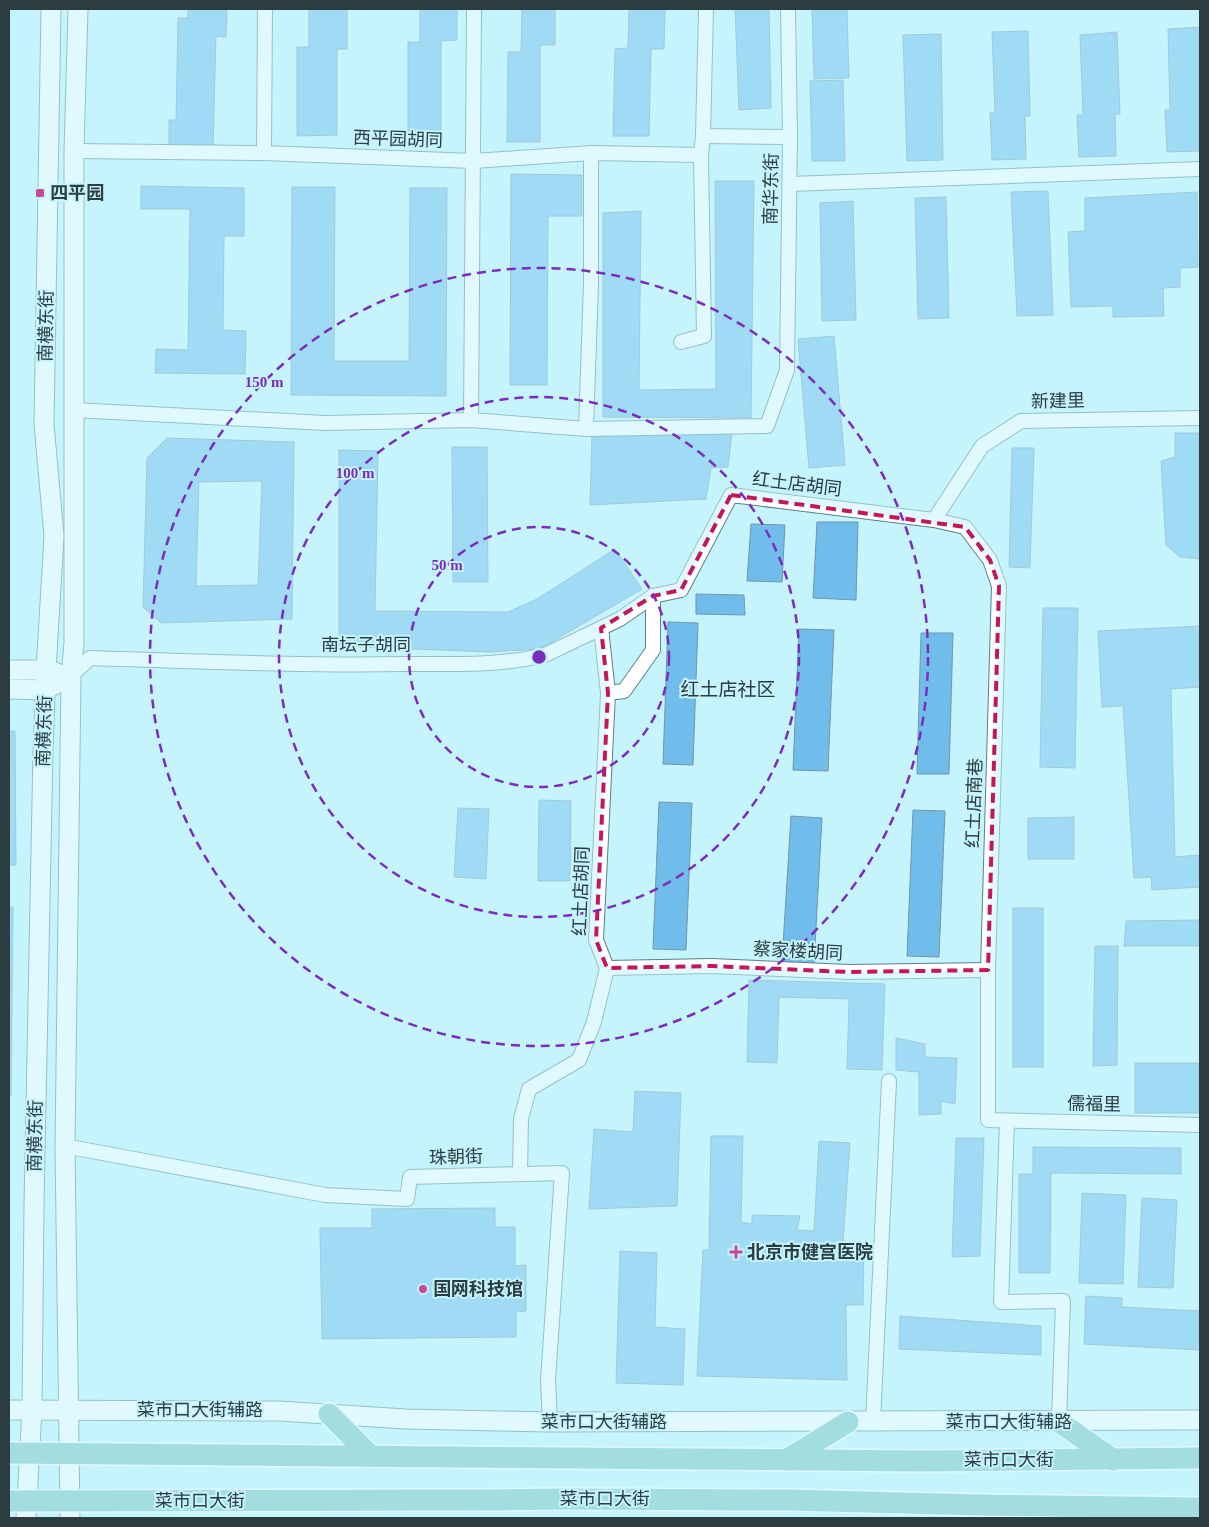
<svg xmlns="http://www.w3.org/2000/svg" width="1209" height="1527" viewBox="0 0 1209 1527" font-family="'Times New Roman','Noto Sans SC',serif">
	<rect width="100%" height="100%" fill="#c6f4fd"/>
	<!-- building -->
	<g fill="#70bceb" stroke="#7595aa" fill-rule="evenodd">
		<polygon points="188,9 227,9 226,37 216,36 213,148 169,147 169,120 176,120 178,18 188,18"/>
		<polygon points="309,9 347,9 347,49 337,49 337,135 297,136 297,47 309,47"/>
		<polygon points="420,9 457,9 457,40 441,41 441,130 408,131 408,42 420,42"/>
		<polygon points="522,9 555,9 555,45 540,45 540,142 507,142 508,52 521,52"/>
		<polygon points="629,9 665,9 664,49 651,49 649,136 613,136 615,49 628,48"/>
		<polygon points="735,9 769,9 771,108 739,110"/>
		<polygon points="812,9 847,9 849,78 814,79"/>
		<polygon points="1200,27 1200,151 1167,152 1165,110 1170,110 1168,29"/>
		<polygon points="1028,31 1030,116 1025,116 1026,159 992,160 990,113 995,113 992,32"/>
		<polygon points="1117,32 1120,114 1115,114 1116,156 1079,157 1077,115 1083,115 1080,35"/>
		<polygon points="941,34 943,160 907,161 903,35"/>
		<polygon points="843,80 845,161 812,161 810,81"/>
		<polygon points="511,174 582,175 582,216 548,216 547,385 510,385"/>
		<polygon points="715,181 754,181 751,418 603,417 603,213 641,211 639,390 716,389"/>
		<polygon points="141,186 244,188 244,236 224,236 223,330 246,331 245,374 155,373 156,349 188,350 190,209 141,209"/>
		<polygon points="292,187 335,187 334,361 409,361 410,188 447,188 446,396 291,395"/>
		<polygon points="1048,191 1053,315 1017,316 1011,192"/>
		<polygon points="1197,192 1198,267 1180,268 1180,287 1163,288 1164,316 1113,317 1113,306 1071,307 1068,232 1085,231 1085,198"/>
		<polygon points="946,197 949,318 918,319 915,198"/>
		<polygon points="853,201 856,320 822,321 820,203"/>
		<polygon points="834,336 845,465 809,468 798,339"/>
		<polygon points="732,432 728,467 711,468 706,499 590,505 592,435"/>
		<polygon points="1175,433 1200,433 1200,559 1180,557 1166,545 1161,461 1175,457"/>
		<path d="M167,438l127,4 -2,177 -131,4 -18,-16 4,-149zM262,481l-4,104 -62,1 3,-104z"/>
		<polygon points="452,447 487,447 488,582 453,582"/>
		<polygon points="1012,448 1034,448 1030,568 1009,567"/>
		<polygon points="339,450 378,451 375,611 508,612 537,599 615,549 642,589 540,649 490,652 339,646"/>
		<polygon points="817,522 858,522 856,600 813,598"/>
		<polygon points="751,524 785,525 782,582 747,581"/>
		<polygon points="696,594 744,595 745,615 696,614"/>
		<polygon points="1043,608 1078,608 1075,768 1040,767"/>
		<polygon points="668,622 698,623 693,765 663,764"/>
		<polygon points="1200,626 1200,687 1171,689 1175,857 1200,855 1200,887 1152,890 1151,877 1134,878 1123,706 1102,707 1098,631"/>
		<polygon points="799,629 834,630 828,771 793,770"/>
		<polygon points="921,633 953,633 949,774 917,774"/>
		<polygon points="9,731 15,731 16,865 9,865"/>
		<polygon points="539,800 571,801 570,881 538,881"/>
		<polygon points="659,802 692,803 686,950 653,949"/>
		<polygon points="458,808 489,809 486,879 454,877"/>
		<polygon points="913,810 945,811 939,957 907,956"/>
		<polygon points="791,816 822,818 814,964 782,962"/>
		<polygon points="1074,817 1074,859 1028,859 1028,818"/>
		<polygon points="9,907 13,907 11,1096 9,1096"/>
		<rect x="1013" y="908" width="30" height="159"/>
		<polygon points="1200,920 1200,946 1124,946 1126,921"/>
		<polygon points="1095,946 1118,946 1117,1065 1093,1066"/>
		<polygon points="749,980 885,984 882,1070 847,1069 849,999 779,997 777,1063 747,1062"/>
		<polygon points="896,1038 925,1044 925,1057 957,1058 955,1104 941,1101 941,1114 919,1115 919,1072 896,1070"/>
		<rect x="1135" y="1063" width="65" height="50"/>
		<polygon points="635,1091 681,1093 677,1206 589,1209 594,1129 633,1132"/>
		<polygon points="711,1136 743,1136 741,1222 752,1224 752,1215 800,1216 797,1230 814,1231 819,1141 850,1143 843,1241 864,1243 863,1305 846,1305 847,1380 697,1376 703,1250 709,1250"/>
		<polygon points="956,1138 984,1138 980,1256 952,1257"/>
		<polygon points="1033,1147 1181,1148 1181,1174 1051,1173 1050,1273 1019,1273 1019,1174 1033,1174"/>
		<polygon points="1082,1193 1126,1195 1123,1284 1079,1283"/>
		<polygon points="1142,1198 1177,1200 1173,1288 1138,1287"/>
		<polygon points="495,1208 495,1227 515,1227 515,1266 526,1265 526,1311 516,1312 516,1337 322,1339 320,1228 372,1228 372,1209"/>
		<polygon points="620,1251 657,1253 655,1327 685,1329 683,1385 616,1383"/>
		<polygon points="1086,1296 1122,1298 1122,1307 1200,1311 1200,1350 1084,1344"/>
		<polygon points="900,1316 1041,1326 1041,1355 899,1349"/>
	</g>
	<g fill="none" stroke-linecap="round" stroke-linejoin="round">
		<!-- street casing -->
		<g stroke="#58828a" stroke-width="16">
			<g id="street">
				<polyline points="706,9 703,136 790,137"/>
				<polyline points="74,151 264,153 474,161 591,153 701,155 703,136"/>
				<polyline points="264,153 265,9"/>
				<polyline points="790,184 1200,169"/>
				<polyline points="681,342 704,336 701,155"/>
				<polyline points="74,410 325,423 471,420 586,429 767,426 787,370 790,137 788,9"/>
				<polyline points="471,420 474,9"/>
				<polyline points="586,429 591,283 591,153"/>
				<polyline points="934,520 982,446 1021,421 1200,418"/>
				<path d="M71,676l19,-18c105,3 210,8 315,6 45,0 96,2 140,-9l75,-36 33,-23"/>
				<polyline points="608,693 624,691 653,650 653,596 681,590 731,495 934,520 965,527 990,560 999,586 988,970 988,1120 1200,1125"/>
				<polyline points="607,968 712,966 849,972 988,970"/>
				<polyline points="1007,1121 1001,1302 1063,1301 1059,1422"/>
				<polyline points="65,1146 325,1195 407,1199 410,1177 562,1173 548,1381 550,1422"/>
				<polyline points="520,1174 521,1119 529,1089 579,1060 594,1022 607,968 596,940 608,693 601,628"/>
				<polyline points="873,1422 889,1081"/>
			</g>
		</g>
		<!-- secondary casing -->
		<g stroke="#58828a" stroke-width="21">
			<g id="secondary">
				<polyline points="9,670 46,670 57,673"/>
				<polyline points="9,689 45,690 56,684"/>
				<polyline points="9,1410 279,1411 406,1419 550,1422 1200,1420"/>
				<polyline points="26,1518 32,1410 34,1205 43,750 46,670 54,536 44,424 51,9"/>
				<polyline points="70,1518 65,1146 71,676 74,643 74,151 78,9"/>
			</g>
		</g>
		<!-- primary casing -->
		<g stroke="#fff" stroke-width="24">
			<g id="primary">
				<polyline points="329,1414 370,1455"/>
				<polyline points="1059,1422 1114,1460"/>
				<polyline points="9,1453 921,1461 1200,1458"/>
				<polyline points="786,1460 848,1422"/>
				<polyline points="9,1501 482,1500 566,1499 789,1500 980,1505 1200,1508"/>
			</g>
		</g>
		<!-- street -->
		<use href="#street" stroke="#fff" stroke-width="14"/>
		<!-- secondary -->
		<use href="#secondary" stroke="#fff" stroke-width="19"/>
		<!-- primary -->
		<use href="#primary" stroke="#77c2bb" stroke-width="21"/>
	</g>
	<!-- marked area -->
	<path d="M0 0H1209V1527H0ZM731,495l234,32 25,33 9,26 -11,384 -139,2 -137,-6 -105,2 -11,-28 12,-247 -7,-65 52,-32 28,-6z" fill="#c6f4fd" fill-opacity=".55" fill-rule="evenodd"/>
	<path fill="none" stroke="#c2185b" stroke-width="4" stroke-dasharray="10 6" stroke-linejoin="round" d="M731,495l234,32 25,33 9,26 -11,384 -139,2 -137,-6 -105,2 -11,-28 12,-247 -7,-65 52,-32 28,-6z"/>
	<!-- distance rings -->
	<g fill="none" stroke="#7b2cbf" stroke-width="2.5" stroke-dasharray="9 6">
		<circle cx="539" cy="657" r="130"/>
		<circle cx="539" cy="657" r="260"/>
		<circle cx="539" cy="657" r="389"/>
	</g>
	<!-- markers -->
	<g fill="#c74996" stroke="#c6f4fd" stroke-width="2">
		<rect x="35" y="188" width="10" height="10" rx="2.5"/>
		<path d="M733.5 1244.5h5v5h5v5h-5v5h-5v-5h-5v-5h5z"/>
		<circle cx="423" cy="1289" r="5"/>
	</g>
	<g text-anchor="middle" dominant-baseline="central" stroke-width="4" stroke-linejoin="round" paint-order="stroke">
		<!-- street labels -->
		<g font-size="18" fill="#2b3d41" stroke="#c6f4fd">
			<text transform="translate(398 139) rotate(2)">西平园胡同</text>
			<text transform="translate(771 189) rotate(-89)">南华东街</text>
			<text transform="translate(46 326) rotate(-89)">南横东街</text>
			<text transform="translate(1058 401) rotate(-1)">新建里</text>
			<text transform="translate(797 484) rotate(7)">红土店胡同</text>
			<text x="366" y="645">南坛子胡同</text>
			<text transform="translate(44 731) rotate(-88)">南横东街</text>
			<text transform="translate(974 803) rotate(-88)">红土店南巷</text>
			<text transform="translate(581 891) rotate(-88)">红土店胡同</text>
			<text transform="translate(798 951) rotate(3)">蔡家楼胡同</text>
			<text transform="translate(1094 1104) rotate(1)">儒福里</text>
			<text transform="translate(35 1136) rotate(-89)">南横东街</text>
			<text transform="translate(456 1157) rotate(-2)">珠朝街</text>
			<text x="200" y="1410">菜市口大街辅路</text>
			<text x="604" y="1422">菜市口大街辅路</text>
			<text x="1009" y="1422">菜市口大街辅路</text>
			<text x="1009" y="1460">菜市口大街</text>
			<text x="605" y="1499">菜市口大街</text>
			<text x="200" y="1501">菜市口大街</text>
		</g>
		<!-- poi labels -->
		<g font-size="18" font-weight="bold" fill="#2b3d41" stroke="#c6f4fd" text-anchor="start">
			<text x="50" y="193">四平园</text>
			<text x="747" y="1252">北京市健宫医院</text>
			<text x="433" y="1289">国网科技馆</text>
		</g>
		<!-- neighbourhood labels -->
		<g font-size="19" fill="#2b3d41" stroke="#c6f4fd">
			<text x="728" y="689">红土店社区</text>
		</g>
	</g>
	<circle cx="539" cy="657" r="8" fill="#7b2cbf" stroke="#c6f4fd" stroke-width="2.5"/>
	<g font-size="15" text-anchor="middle" font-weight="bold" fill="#7b2cbf" stroke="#c6f4fd" stroke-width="4" stroke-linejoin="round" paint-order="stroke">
		<text x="264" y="387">150 m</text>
		<text x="355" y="478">100 m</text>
		<text x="447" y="570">50 m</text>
	</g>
	<!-- border -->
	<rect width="1209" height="1527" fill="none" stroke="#2b3d41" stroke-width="20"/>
</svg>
